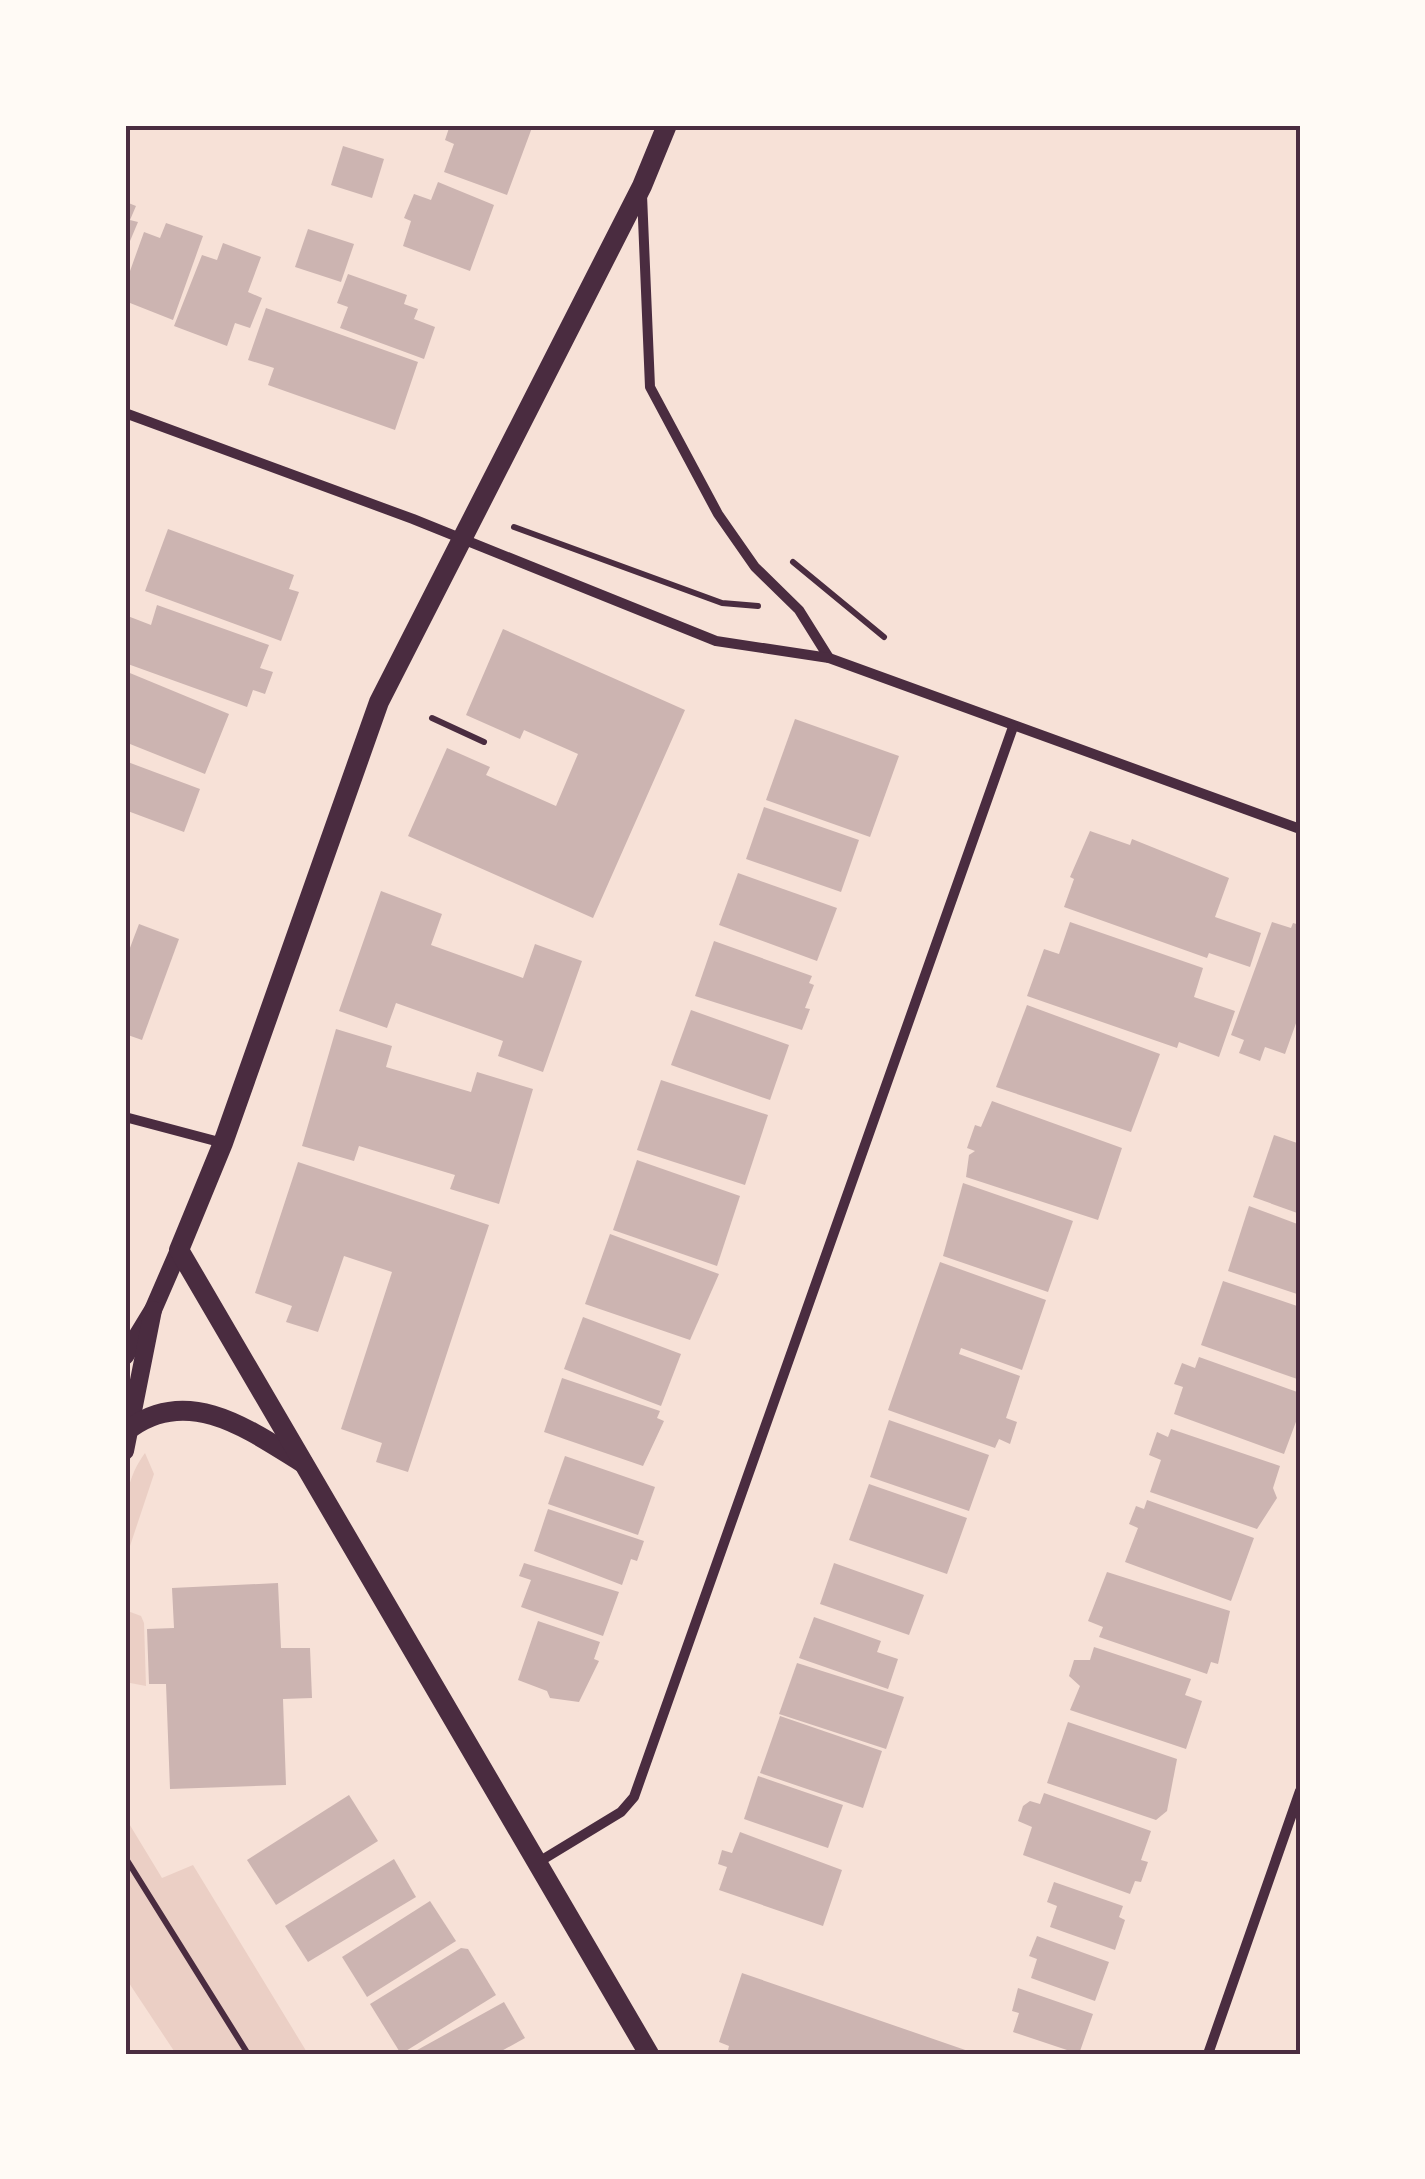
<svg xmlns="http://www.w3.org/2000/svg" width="1425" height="2179" viewBox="0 0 1425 2179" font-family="Manrope,sans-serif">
	<rect width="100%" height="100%" fill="#f7e1d7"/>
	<!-- green -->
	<g fill="#ebcfc5">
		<path d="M145,1453l9,21 -25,75 -4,-2c0,-36 -2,-64 20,-94z"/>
		<polygon points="125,1610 141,1616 144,1623 146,1686 125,1682"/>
		<polygon points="125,1817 162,1878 193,1865 308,2054 176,2054 125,1977"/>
	</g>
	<!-- building -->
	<g fill="#ccb4b1">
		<polygon points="450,125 533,125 507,195 444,172 454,144 445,140"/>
		<polygon points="343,146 384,159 372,198 331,185"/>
		<polygon points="438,182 494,205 470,271 403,246 411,221 404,218 414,194 431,200"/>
		<polygon points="125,187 130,190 126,202 136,206 130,220 138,222 125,253"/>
		<polygon points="166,223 203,236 173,320 125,301 125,285 144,232 160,238"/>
		<polygon points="308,229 354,244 341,282 295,267"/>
		<polygon points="223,243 261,257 248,292 262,298 250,328 235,323 227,346 174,326 202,255 217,260"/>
		<polygon points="348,274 407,295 404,304 418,309 414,319 435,327 424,359 340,328 348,307 337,303"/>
		<polygon points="266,308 418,362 395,430 268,385 274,368 248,360"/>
		<polygon points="168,529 294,575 289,589 299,592 281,641 145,591"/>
		<polygon points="157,605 269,645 260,668 273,672 265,694 253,690 247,707 125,663 125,615 151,625"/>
		<polygon points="503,629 685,710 593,918 408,836 447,748 490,767 486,775 556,806 578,754 524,730 520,739 466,715"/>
		<polygon points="125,671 229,714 205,774 125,742"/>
		<polygon points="795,719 899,756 870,837 766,800"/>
		<polygon points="125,761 200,789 184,832 125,810"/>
		<polygon points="764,807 859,840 841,892 746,859"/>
		<polygon points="1090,831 1130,845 1132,839 1229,878 1215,917 1261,933 1250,967 1209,953 1207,958 1064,907 1074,879 1070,877"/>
		<polygon points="738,873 837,908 817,961 719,925"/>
		<polygon points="381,891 442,914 431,945 523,978 535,944 582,961 543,1072 498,1056 503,1041 396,1003 387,1028 339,1011"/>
		<polygon points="1070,922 1203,968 1194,997 1235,1011 1219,1057 1179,1042 1177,1048 1027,996 1044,949 1059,954"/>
		<polygon points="1272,922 1291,928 1293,923 1300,925 1300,1012 1285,1054 1265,1047 1260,1061 1239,1053 1244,1040 1231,1035"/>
		<polygon points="139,924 179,939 142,1040 125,1034 125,961"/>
		<polygon points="714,941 812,976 809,983 814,985 805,1008 810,1009 802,1030 695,996"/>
		<polygon points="1027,1005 1160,1054 1131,1132 996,1087"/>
		<polygon points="691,1010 789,1045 770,1100 671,1065"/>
		<polygon points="336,1029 392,1046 386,1067 471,1092 477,1072 533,1089 499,1204 450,1189 455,1175 359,1146 354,1161 302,1146"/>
		<polygon points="661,1080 768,1115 745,1185 637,1150"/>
		<polygon points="992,1101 1122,1148 1098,1220 966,1177 969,1155 975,1151 967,1148 975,1125 981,1127"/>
		<polygon points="1274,1135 1300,1144 1300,1214 1253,1197"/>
		<polygon points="637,1160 740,1196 717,1266 613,1230"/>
		<polygon points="298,1162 489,1225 408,1472 376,1462 382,1443 341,1429 392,1272 344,1256 318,1332 286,1322 292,1306 255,1293"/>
		<polygon points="963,1183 1073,1221 1048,1292 943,1256"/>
		<polygon points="1249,1206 1300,1225 1300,1295 1228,1271"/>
		<polygon points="610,1234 719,1274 690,1340 585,1304"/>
		<polygon points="940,1262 1046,1300 1022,1370 961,1348 959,1354 1020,1376 1006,1418 1017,1422 1010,1444 999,1439 995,1448 888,1410"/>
		<polygon points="1223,1281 1300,1307 1300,1380 1201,1345"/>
		<polygon points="583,1317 681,1354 661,1406 564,1369"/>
		<polygon points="1199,1357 1300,1393 1300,1411 1284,1454 1174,1414 1183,1387 1174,1384 1182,1363 1195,1368"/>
		<polygon points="562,1378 660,1411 657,1418 664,1421 643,1466 544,1432"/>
		<polygon points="889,1420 989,1455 969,1511 870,1477"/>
		<polygon points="1171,1429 1280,1466 1273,1488 1277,1498 1257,1529 1150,1492 1161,1460 1149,1455 1157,1432 1168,1437"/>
		<polygon points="565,1456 655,1487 638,1535 548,1504"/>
		<polygon points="869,1484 967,1518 947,1574 849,1540"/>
		<polygon points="1147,1500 1254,1538 1231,1601 1125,1562 1138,1528 1129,1524 1136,1506 1144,1509"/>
		<polygon points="548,1509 644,1541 637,1561 631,1559 622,1585 534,1551"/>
		<polygon points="524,1563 619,1592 603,1636 521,1607 531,1580 519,1576"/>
		<polygon points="834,1563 924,1595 909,1635 820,1604"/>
		<polygon points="1107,1572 1230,1611 1218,1664 1211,1662 1207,1674 1099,1637 1103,1627 1088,1621"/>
		<polygon points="278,1583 281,1648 310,1648 312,1698 283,1699 286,1785 170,1789 166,1684 149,1684 147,1629 174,1628 172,1588"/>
		<polygon points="814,1617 881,1641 877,1652 898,1659 888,1689 799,1658"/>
		<polygon points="538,1621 600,1642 594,1659 599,1661 579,1702 550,1698 547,1691 518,1680"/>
		<polygon points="1094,1647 1191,1679 1185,1695 1202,1701 1186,1749 1070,1710 1080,1686 1069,1676 1074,1660 1090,1660"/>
		<polygon points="797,1663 904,1697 886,1749 779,1714"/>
		<polygon points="780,1716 882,1751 863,1808 760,1773"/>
		<polygon points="1068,1722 1177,1759 1167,1811 1156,1820 1047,1783"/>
		<polygon points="758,1776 843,1805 828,1848 744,1819"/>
		<polygon points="1044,1793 1151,1831 1141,1860 1148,1862 1141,1882 1135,1881 1130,1894 1023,1855 1032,1827 1018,1821 1023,1806 1030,1801 1040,1804"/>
		<polygon points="349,1795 378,1841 276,1905 247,1860"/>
		<polygon points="740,1832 842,1870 823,1926 719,1890 727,1867 718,1864 722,1850 732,1853"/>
		<polygon points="394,1859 416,1897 308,1962 285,1926"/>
		<polygon points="1054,1882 1123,1906 1119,1917 1125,1920 1115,1950 1050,1927 1057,1906 1047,1902"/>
		<polygon points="430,1901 456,1941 367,1997 342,1957"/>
		<polygon points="1037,1936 1109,1962 1095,2001 1031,1978 1037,1959 1029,1956"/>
		<polygon points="461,1948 468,1949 496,1995 401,2054 370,2004"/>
		<polygon points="742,1973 974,2053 973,2054 727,2054 729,2046 719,2042"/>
		<polygon points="1018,1988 1093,2014 1079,2054 1013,2032 1019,2013 1012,2011"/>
		<polygon points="504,2002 525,2038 496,2054 410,2054"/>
	</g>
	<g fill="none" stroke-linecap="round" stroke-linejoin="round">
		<!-- path -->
		<g stroke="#4a2c40" stroke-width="6">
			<polyline points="514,527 722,603 758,606"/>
			<polyline points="793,562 884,637"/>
			<polyline points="432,718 484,742"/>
			<polyline points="125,1857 248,2054"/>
		</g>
		<!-- minor -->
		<g stroke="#4a2c40" stroke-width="10">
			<polyline points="642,195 650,387 718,514 755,567 799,610 829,658"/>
			<polyline points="125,413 413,519 716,641 829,658 1300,829"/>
			<polyline points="125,1117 223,1143"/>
			<polyline points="537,1863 621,1812 634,1797 1013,727"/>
			<polyline points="1208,2054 1300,1791"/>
		</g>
		<!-- tertiary -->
		<g stroke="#4a2c40" stroke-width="18">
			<polyline points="125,1356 153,1310 179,1250"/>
			<polyline points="125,1451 153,1310"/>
		</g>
		<!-- secondary -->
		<g stroke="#4a2c40" stroke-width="20">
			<path d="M132,1427c59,-41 119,4 171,36"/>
			<polyline points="649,2054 179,1250 223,1143 379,702 642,186 667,125"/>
		</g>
	</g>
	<!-- border -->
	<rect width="1425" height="2179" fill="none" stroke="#fffaf5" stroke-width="255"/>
	<rect x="128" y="128" width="1170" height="1924" fill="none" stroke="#4a2c40" stroke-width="4"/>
</svg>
